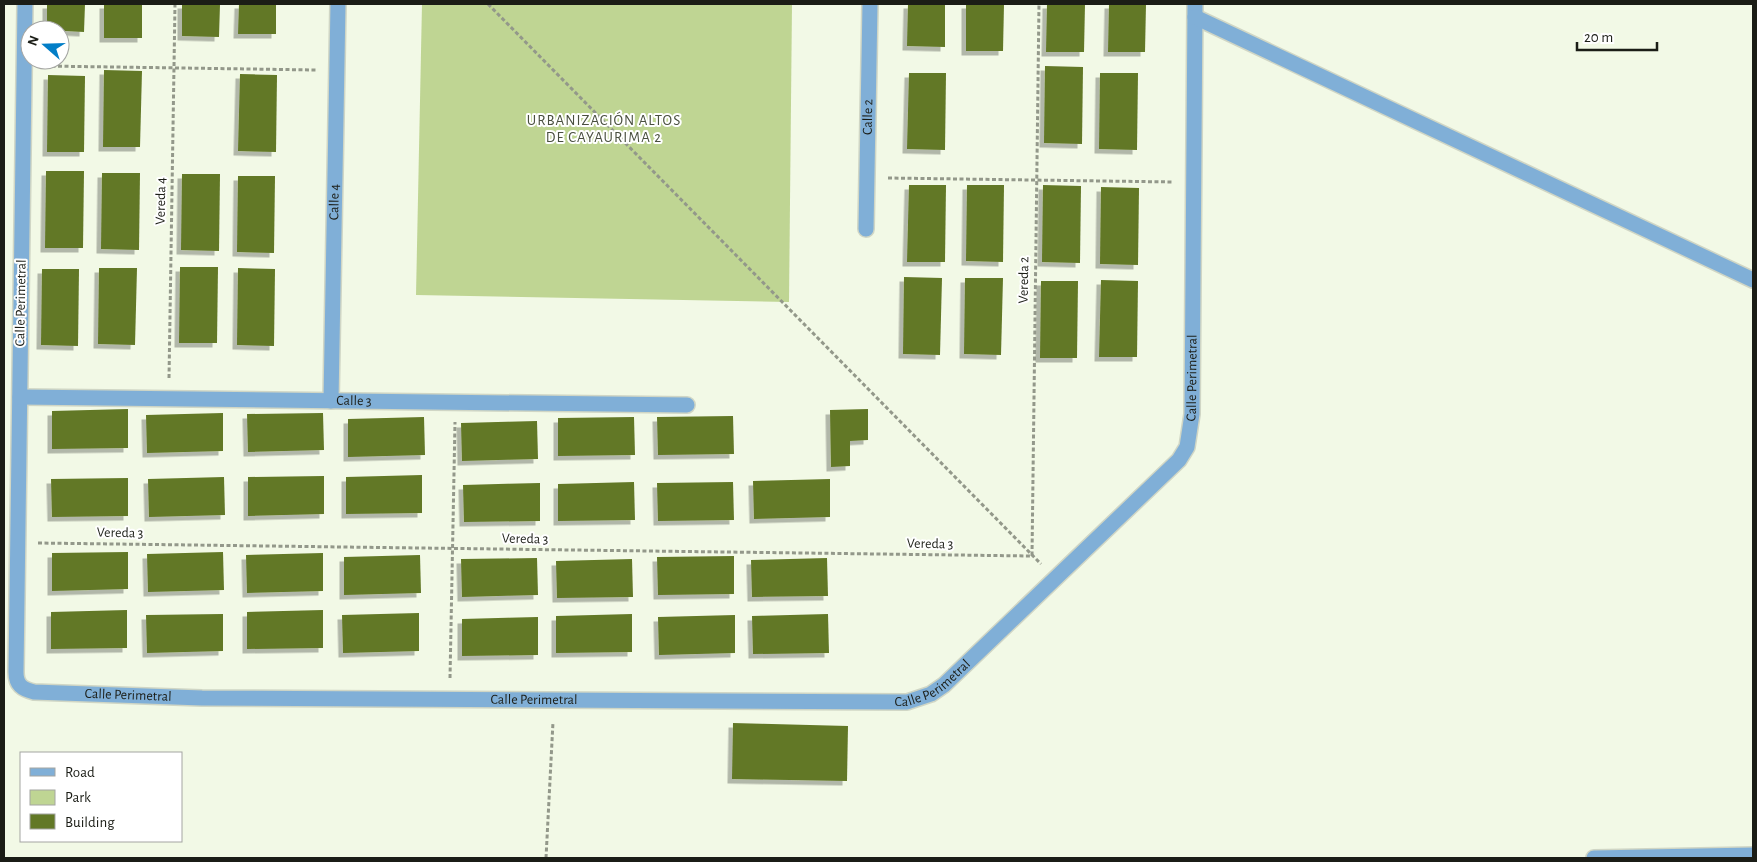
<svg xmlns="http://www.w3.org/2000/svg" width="1757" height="862" viewBox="0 0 1757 862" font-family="'Alegreya Sans',sans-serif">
	<defs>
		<filter id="shadow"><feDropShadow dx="-4.5" dy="4.5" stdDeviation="0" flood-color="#0004"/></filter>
	</defs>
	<rect width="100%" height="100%" fill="#f2f9e6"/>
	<!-- green -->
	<polygon fill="#bfd593" points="422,4 792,4 789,302 416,295"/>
	<!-- building -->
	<g fill="#627826" filter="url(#shadow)">
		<polygon points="47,4 85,4 84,32 47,30"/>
		<rect x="104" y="4" width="38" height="34"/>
		<polygon points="182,4 220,4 219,37 182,36"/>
		<polygon points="239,4 276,4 276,34 238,34"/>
		<polygon points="908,4 945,4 945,47 907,46"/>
		<polygon points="966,4 1004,4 1003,51 966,51"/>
		<polygon points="1047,4 1085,4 1084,52 1046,52"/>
		<polygon points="1109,4 1146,4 1145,52 1108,52"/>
		<polygon points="1045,66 1083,67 1082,144 1044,143"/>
		<polygon points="104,70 142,71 140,147 103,147"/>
		<polygon points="909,73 946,73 945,150 907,149"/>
		<polygon points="1100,73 1138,73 1137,150 1099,149"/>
		<polygon points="240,74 277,75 276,152 238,151"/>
		<polygon points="48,75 85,76 84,152 47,152"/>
		<polygon points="46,171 84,171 83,248 45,248"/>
		<polygon points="102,173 140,173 139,250 101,249"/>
		<polygon points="182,174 220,174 219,251 181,250"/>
		<polygon points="238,176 275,176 274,253 237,252"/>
		<polygon points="909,185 946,185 945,262 907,262"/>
		<polygon points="967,185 1004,185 1003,262 966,261"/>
		<polygon points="1043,185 1081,186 1080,263 1042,262"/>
		<polygon points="1101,187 1139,188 1138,265 1100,264"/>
		<polygon points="180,267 218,267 217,343 179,343"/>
		<polygon points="99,268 137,268 135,345 98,344"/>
		<polygon points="238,268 275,269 274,346 237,345"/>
		<polygon points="42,269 79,269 78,346 41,345"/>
		<polygon points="904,277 942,278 940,355 903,354"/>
		<polygon points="965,278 1003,278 1001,355 964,354"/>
		<polygon points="1101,280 1138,281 1137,357 1099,357"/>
		<polygon points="1041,281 1078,281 1077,358 1040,358"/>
		<polygon points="128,409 128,448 52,449 52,411"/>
		<polygon points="868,409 868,440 850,441 850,466 831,467 830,410"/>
		<polygon points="223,413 223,451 147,453 146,415"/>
		<polygon points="323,413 324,450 248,452 247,414"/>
		<polygon points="733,416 734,454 658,455 657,417"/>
		<polygon points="424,417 425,455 348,457 348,419"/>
		<polygon points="634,417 635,455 558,456 558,418"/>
		<polygon points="537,421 538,459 462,461 461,423"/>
		<polygon points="422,475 422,513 346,514 346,477"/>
		<polygon points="324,476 324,514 248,516 248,477"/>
		<polygon points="224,477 225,515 149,517 148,479"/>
		<polygon points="128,478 128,516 52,517 51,479"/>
		<polygon points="830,479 830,517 754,519 753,481"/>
		<polygon points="634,482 635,520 558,521 558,484"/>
		<polygon points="733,482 734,520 658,521 657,483"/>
		<polygon points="540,483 540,521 464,522 463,485"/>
		<polygon points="128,552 128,589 52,591 52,553"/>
		<polygon points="223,552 224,590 148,592 147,554"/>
		<polygon points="323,553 323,591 247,593 246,555"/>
		<polygon points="420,555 421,593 344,595 344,557"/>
		<polygon points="734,556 734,594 658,595 657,557"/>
		<polygon points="537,558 538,595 462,597 461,559"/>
		<polygon points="827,558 828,596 752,597 751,560"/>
		<polygon points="632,559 633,597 557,598 556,561"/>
		<polygon points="127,610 127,648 51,649 51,612"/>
		<polygon points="323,610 323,648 247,649 247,612"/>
		<polygon points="419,613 419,651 343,653 342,615"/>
		<polygon points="223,614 223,651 147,653 146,615"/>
		<polygon points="632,614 632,652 556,653 556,616"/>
		<polygon points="828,614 829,653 753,654 752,616"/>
		<polygon points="735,615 735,653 659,655 658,617"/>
		<polygon points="538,617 538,655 462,656 462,619"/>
		<polygon points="733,723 848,726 847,781 732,779"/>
	</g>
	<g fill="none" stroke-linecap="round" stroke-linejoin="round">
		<!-- street casing -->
		<g stroke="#d0d6c5" stroke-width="18">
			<g id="street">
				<path id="s1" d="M25,4l-9,668c0,13 6,17 18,20l168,6 705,4 24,-8 13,-9 235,-225 8,-13 5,-33 3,-410"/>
				<polyline points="1195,17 1753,280"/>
				<path id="s2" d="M866,229l4,-225"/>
				<path id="s3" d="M20,397l667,8"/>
				<path id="s4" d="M331,401l7,-397"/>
				<polyline points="1594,858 1753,855"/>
			</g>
		</g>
		<!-- path -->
		<g stroke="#93988a" stroke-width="3" stroke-dasharray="4 2.5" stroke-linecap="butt">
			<polyline points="488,4 1041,564"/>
			<polyline points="45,66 317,70"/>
			<polyline points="888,178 1174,182"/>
			<polyline points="169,378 175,4"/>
			<polyline points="38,543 1032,556 1039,4"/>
			<polyline points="450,678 455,422"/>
			<polyline points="546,858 553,722"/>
		</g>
		<!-- street -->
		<use href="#street" stroke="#80afd7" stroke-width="15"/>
	</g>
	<g text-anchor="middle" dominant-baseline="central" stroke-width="4" stroke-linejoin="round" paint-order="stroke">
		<!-- street labels -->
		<g font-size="14" fill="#1b1d16" stroke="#fff">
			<text stroke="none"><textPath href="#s2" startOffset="112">Calle 2</textPath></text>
			<text transform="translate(161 201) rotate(-89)">Vereda 4</text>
			<text stroke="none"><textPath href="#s4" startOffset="199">Calle 4</textPath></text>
			<text transform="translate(1024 280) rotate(-89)">Vereda 2</text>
			<text transform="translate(21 303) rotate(-89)">Calle Perimetral</text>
			<text stroke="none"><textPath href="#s1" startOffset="2022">Calle Perimetral</textPath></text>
			<text stroke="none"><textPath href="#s3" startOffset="334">Calle 3</textPath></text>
			<text transform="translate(120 533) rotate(1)">Vereda 3</text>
			<text transform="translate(525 539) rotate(1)">Vereda 3</text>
			<text transform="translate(930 544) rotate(1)">Vereda 3</text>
			<text stroke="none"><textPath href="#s1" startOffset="1602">Calle Perimetral</textPath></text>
			<text stroke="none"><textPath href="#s1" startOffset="792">Calle Perimetral</textPath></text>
			<text stroke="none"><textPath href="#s1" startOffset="1198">Calle Perimetral</textPath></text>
		</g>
		<!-- neighbourhood labels -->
		<g font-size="15" letter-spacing="1" fill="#494f3f" stroke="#fff">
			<text x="604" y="120">URBANIZACIÓN ALTOS<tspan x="604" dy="17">DE CAYAURIMA 2</tspan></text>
		</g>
	</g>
	<!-- border -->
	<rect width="1757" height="862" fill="none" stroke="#1b1d16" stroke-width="10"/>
	<!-- legend -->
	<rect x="20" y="752" width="162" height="90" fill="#ffffff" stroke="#a4a5a2"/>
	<rect x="30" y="768" width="25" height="8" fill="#80afd7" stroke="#a4a5a2"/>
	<text x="65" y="777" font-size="15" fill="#1b1d16">Road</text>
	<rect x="30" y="790" width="25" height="15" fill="#bfd593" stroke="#a4a5a2"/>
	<text x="65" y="802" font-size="15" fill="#1b1d16">Park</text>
	<rect x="30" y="814" width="25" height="15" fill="#627826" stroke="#a4a5a2"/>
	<text x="65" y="827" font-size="15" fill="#1b1d16">Building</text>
	<!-- north arrow -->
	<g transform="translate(45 45) rotate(290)"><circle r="24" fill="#ffffff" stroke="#a4a5a2"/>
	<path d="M0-4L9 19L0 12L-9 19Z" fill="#027ec7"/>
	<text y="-8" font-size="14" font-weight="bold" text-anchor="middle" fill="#1b1d16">N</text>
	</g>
	<!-- scale -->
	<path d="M1577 42v8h80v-8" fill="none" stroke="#1b1d16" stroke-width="2.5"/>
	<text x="1584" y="42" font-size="15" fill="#1b1d16" stroke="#ffffff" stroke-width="4" paint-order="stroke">20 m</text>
</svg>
